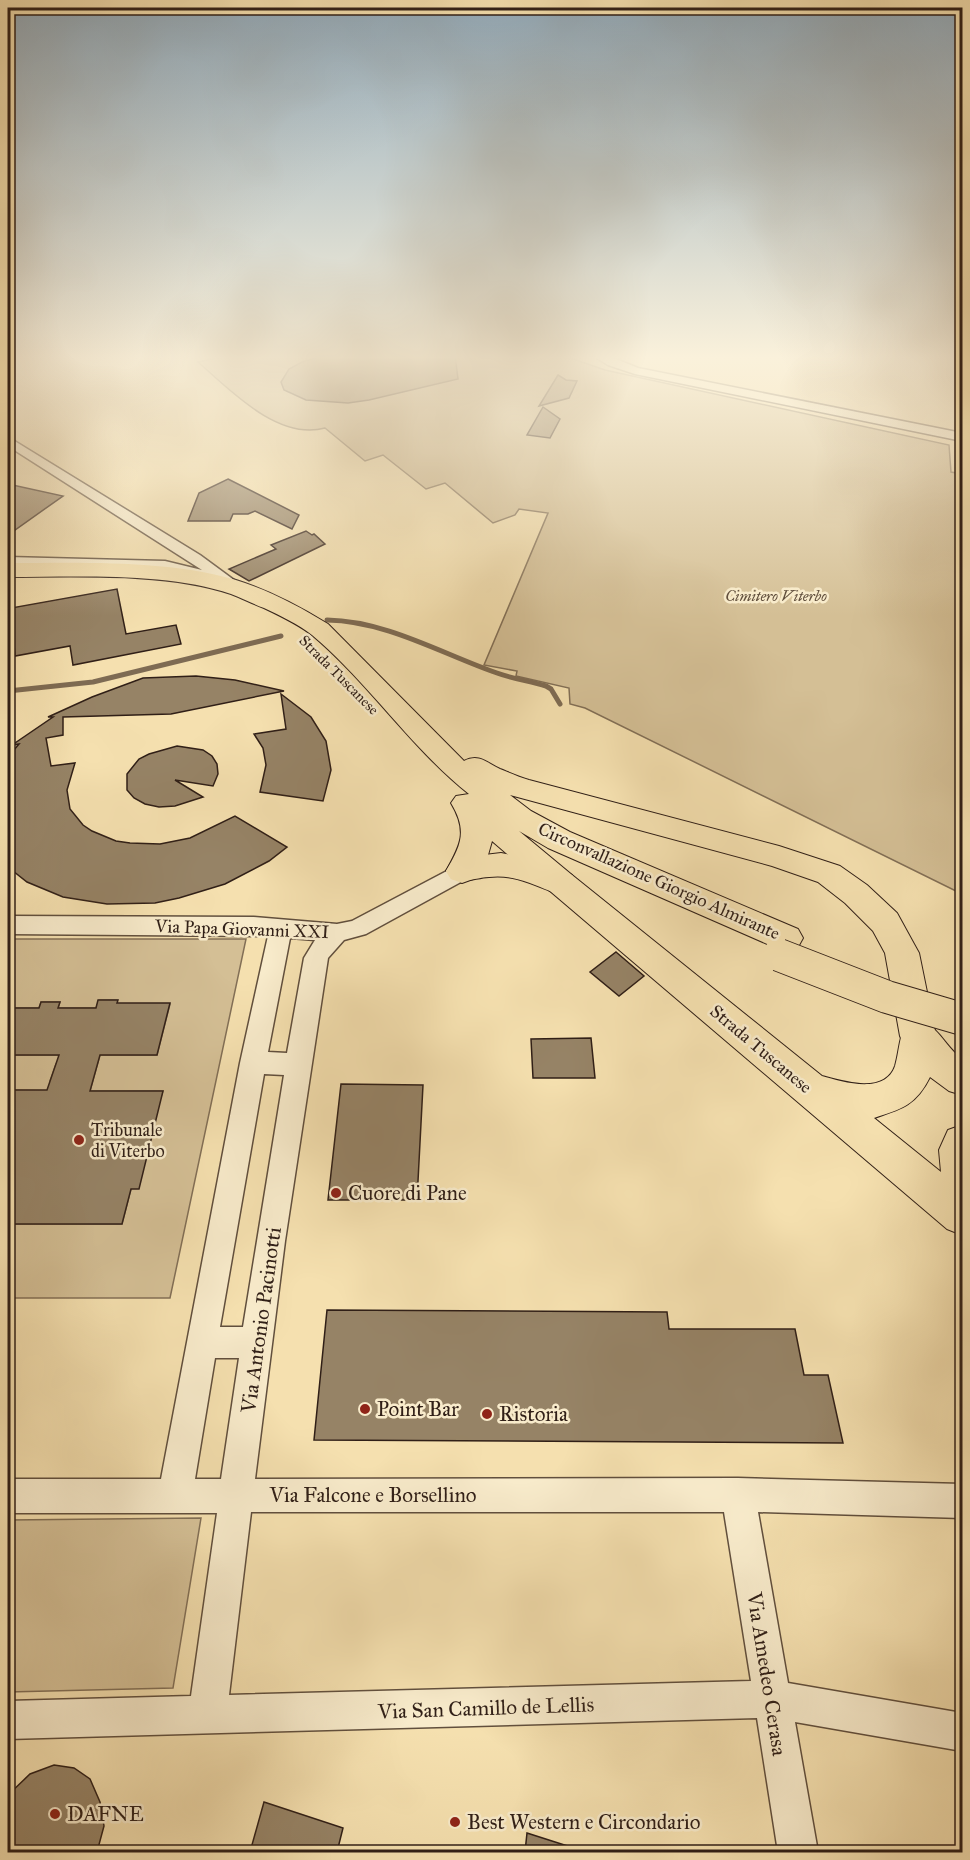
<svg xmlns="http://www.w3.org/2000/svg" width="970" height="1860" viewBox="0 0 970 1860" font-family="'IM FELL Great Primer',serif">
	<rect width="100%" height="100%" fill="#f5e0af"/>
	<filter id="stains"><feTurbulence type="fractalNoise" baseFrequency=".00333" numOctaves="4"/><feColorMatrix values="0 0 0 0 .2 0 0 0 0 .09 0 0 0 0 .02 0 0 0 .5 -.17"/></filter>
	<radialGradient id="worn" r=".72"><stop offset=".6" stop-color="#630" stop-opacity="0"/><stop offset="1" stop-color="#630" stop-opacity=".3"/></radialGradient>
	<!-- green -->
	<g fill="#d4bf95" stroke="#826f56" stroke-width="1.5">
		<path d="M230,355h332l43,15 344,75 2,27 11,2v420l-377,-186 -15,-4 -1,-16 -53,-12 1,-5 -33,-6 64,-152 -29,-4 -4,6 -22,8 -48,-40 -19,6 -43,-34 -18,6 -40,-33c-47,13 -95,-38 -127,-66z"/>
		<polygon points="8,939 246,939 170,1298 8,1298 8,1224 122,1224 131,1189 163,1091 90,1091 100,1055 157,1055 170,1004 115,1008 117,1000 99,1000 96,1008 58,1008 60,1002 41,1002 39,1008 8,1008"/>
		<polygon points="8,1055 85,1055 82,1064 56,1064 50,1081 63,1091 8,1090"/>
		<polygon points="201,1518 173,1688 8,1692 8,1520"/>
	</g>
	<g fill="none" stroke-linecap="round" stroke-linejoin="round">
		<!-- stream -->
		<g stroke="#7e6b53" stroke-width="5">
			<path d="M327,620c60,1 115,34 170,53 16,6 33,8 49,13l5,3 9,15"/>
			<polyline points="8,691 93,682 281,636"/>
		</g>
	</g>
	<!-- building -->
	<g fill="#968366" stroke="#301f17" stroke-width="1.5">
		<polygon points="325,355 455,355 458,379 369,400 348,403 306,400 284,390 281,382 289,369 302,362"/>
		<polygon points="558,375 566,380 577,381 569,398 539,406"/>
		<polygon points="543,407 560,419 550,438 527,435"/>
		<polygon points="228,479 299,515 292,529 255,511 248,514 233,514 230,521 188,521 199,493"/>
		<polygon points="8,484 63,496 8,535"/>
		<polygon points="306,531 312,535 314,534 325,544 249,581 229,569 276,549 271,545"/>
		<polygon points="117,589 126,634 176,625 181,644 73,665 70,646 15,656 11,608"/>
		<polygon points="196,676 235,680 284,691 171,714 63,717 63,735 46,738 51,766 75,763 67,790 70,809 83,825 92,831 116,841 130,843 160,844 190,838 235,816 287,847 269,861 225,884 179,898 155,903 107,904 63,897 27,882 13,871 8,866 8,757 19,744 12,745 53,717 48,717 92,697 143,678"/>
		<polygon points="281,694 311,717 326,741 331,770 323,801 260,792 266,765 263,748 254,734 286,729"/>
		<polygon points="177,746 203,750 212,756 217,764 218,774 213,786 175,780 203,797 175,806 159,807 145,804 134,798 127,790 127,774 139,759 149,754"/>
		<polygon points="616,952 644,976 619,996 590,972"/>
		<polygon points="98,1000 118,1000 117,1003 170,1003 157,1055 100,1055 90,1091 163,1091 139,1189 131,1189 122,1224 8,1224 8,1090 47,1090 59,1055 8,1055 8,1008 39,1008 41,1002 60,1002 58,1008 96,1008"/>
		<polygon points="591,1038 595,1078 533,1078 531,1039"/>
		<polygon points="341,1084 423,1085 417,1200 328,1200"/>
		<polygon points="327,1310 667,1312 669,1329 795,1329 804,1375 828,1375 843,1443 314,1440"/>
		<polygon points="54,1765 74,1768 90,1779 100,1802 104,1826 97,1852 8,1852 8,1795 30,1774"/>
		<polygon points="264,1802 343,1828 337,1852 250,1852"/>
		<polygon points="527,1833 577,1849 576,1852 525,1852"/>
	</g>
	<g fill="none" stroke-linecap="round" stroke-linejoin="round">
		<!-- street casing -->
		<g stroke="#614f3d" stroke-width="3">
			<g id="street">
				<polygon points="592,355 606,355 638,368 962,433 962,441 635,374 608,365"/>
				<polygon points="8,437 200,555 234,580 226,585 211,576 204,580 165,571 8,566 8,557 165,561 202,570 8,446"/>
				<path d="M462,863l8,2 3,6 -3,6 -104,57 -22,6 -16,18 -43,283 -30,238 483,-1 224,6v34l-204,-6 30,171 174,30v38l-167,-29 23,130h-40l-21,-134 -749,21v-38l183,-5 26,-183h-209v-34h153l79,-416 28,-127 -260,-2v-18l246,1 83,7 15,-3zM290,938l25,2 -11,18 -17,95 -19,-1zM264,1074l20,1 -41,252h-23zM215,1358h24l-18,121h-26zM251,1512h473l27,169 -522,14z"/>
			</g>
		</g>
		<!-- primary casing -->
		<g stroke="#301f17" stroke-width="2">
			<path id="primary" d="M501,853l22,4 49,18 250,201c21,6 63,19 73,-10 4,-14 4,-27 10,-41 31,-11 35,18 57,34v36l-13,-4 -19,-14c-14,28 -28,32 -56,41l67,54 -2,-22 9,-20 14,-5v110l-15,-6 -397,-338c-20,-8 -39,-17 -61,-14 -14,1 -24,6 -38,2l-5,-8 5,-8 25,-7z"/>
		</g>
		<!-- highway casing -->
		<g stroke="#301f17" stroke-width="2">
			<path id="highway" d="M8,563c73,0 168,-4 237,20 29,10 57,25 83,41l136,137c15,-8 23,2 36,8 10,4 19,8 29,11l250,66 61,20 27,19 30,28 17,31 5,9 17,83 -5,11 -13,4 -13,-4 -5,-11 -15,-83 -12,-22 -28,-28 -27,-21 -46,-16 -262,-71 21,16 39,21 228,97 5,9 -5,9 -12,4 -12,-4 -226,-99 -29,-17 53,44 5,8 -5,8 -11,4 -11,-4 -58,-50 -4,14 -15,24 -11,4 -11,-4 -5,-8c15,-26 22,-40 5,-68l5,-7 13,-2c-58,-46 -100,-111 -157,-159 -14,-11 -31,-19 -48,-27 -11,-4 -22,-10 -33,-14 -64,-22 -156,-17 -223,-17z"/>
		</g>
		<!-- street -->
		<use href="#street" fill="#f8ebcb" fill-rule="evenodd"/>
		<!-- primary -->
		<use href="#primary" fill="#f5e0af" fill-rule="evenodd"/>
		<!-- highway -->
		<use href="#highway" fill="#f5e0af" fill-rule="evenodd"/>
		<!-- highway-bridge casing -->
		<g stroke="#301f17" stroke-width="34" stroke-linecap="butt">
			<polyline id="highway-bridge" points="779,955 887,997 962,1019"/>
		</g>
		<!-- highway-bridge -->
		<use href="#highway-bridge" stroke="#f5e0af" stroke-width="32"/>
	</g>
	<!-- sky -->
	<linearGradient id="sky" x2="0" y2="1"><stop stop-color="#92abbc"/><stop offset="0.58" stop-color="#faf1db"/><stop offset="1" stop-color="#faf1db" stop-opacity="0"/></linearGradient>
	<rect width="970" height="616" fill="url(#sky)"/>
	<!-- markers -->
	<g fill="#8f2418" stroke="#f8ebcb" stroke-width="2">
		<circle cx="79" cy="1140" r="6"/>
		<circle cx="336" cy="1193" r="6"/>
		<circle cx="365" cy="1409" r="6"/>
		<circle cx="487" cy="1414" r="6"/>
		<circle cx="55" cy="1814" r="6"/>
		<circle cx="455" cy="1822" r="6"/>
	</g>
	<g text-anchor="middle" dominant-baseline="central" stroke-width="5" stroke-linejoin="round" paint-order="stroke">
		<!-- far-park labels -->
		<g font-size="15" font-style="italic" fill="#614f3d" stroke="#f8ebcb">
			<text x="776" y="596">Cimitero Viterbo</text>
		</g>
		<!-- far-street labels -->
		<g font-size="15" fill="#301f17" stroke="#f8ebcb">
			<text transform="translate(339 675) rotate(45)">Strada Tuscanese</text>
		</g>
		<!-- street labels -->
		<g font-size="18" fill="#301f17" stroke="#f8ebcb">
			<text transform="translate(659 881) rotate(24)">Circonvallazione Giorgio Almirante</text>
			<text transform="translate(242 929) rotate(2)">Via Papa Giovanni XXI</text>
			<text transform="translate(761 1049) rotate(40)">Strada Tuscanese</text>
		</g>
		<!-- poi labels -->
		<g font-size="18" fill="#301f17" stroke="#f8ebcb" text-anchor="start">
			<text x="91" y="1130">Tribunale<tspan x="91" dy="21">di Viterbo</tspan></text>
		</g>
		<!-- near-poi labels -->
		<g font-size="21" fill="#301f17" stroke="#f8ebcb" text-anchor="start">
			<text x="348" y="1193">Cuore di Pane</text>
			<text x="377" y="1409">Point Bar</text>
			<text x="499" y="1414">Ristoria</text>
			<text x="67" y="1814">DAFNE</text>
			<text x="467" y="1822">Best Western e Circondario</text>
		</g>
		<!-- near-street labels -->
		<g font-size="21" fill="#301f17" stroke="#f8ebcb">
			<text transform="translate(261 1320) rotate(-82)">Via Antonio Pacinotti</text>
			<text x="373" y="1495">Via Falcone e Borsellino</text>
			<text transform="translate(767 1674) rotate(81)">Via Amedeo Cerasa</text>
			<text transform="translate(486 1708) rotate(-2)">Via San Camillo de Lellis</text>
		</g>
	</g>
	<!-- margin -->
	<rect width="970" height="1860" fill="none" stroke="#f5e0af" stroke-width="30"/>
	<rect x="9" y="9" width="952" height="1842" fill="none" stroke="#301f17" stroke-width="3"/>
	<rect x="15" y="15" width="940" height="1830" fill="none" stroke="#301f17" stroke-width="1.5"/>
	<rect width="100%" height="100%" filter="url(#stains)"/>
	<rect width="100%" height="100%" fill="url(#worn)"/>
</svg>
